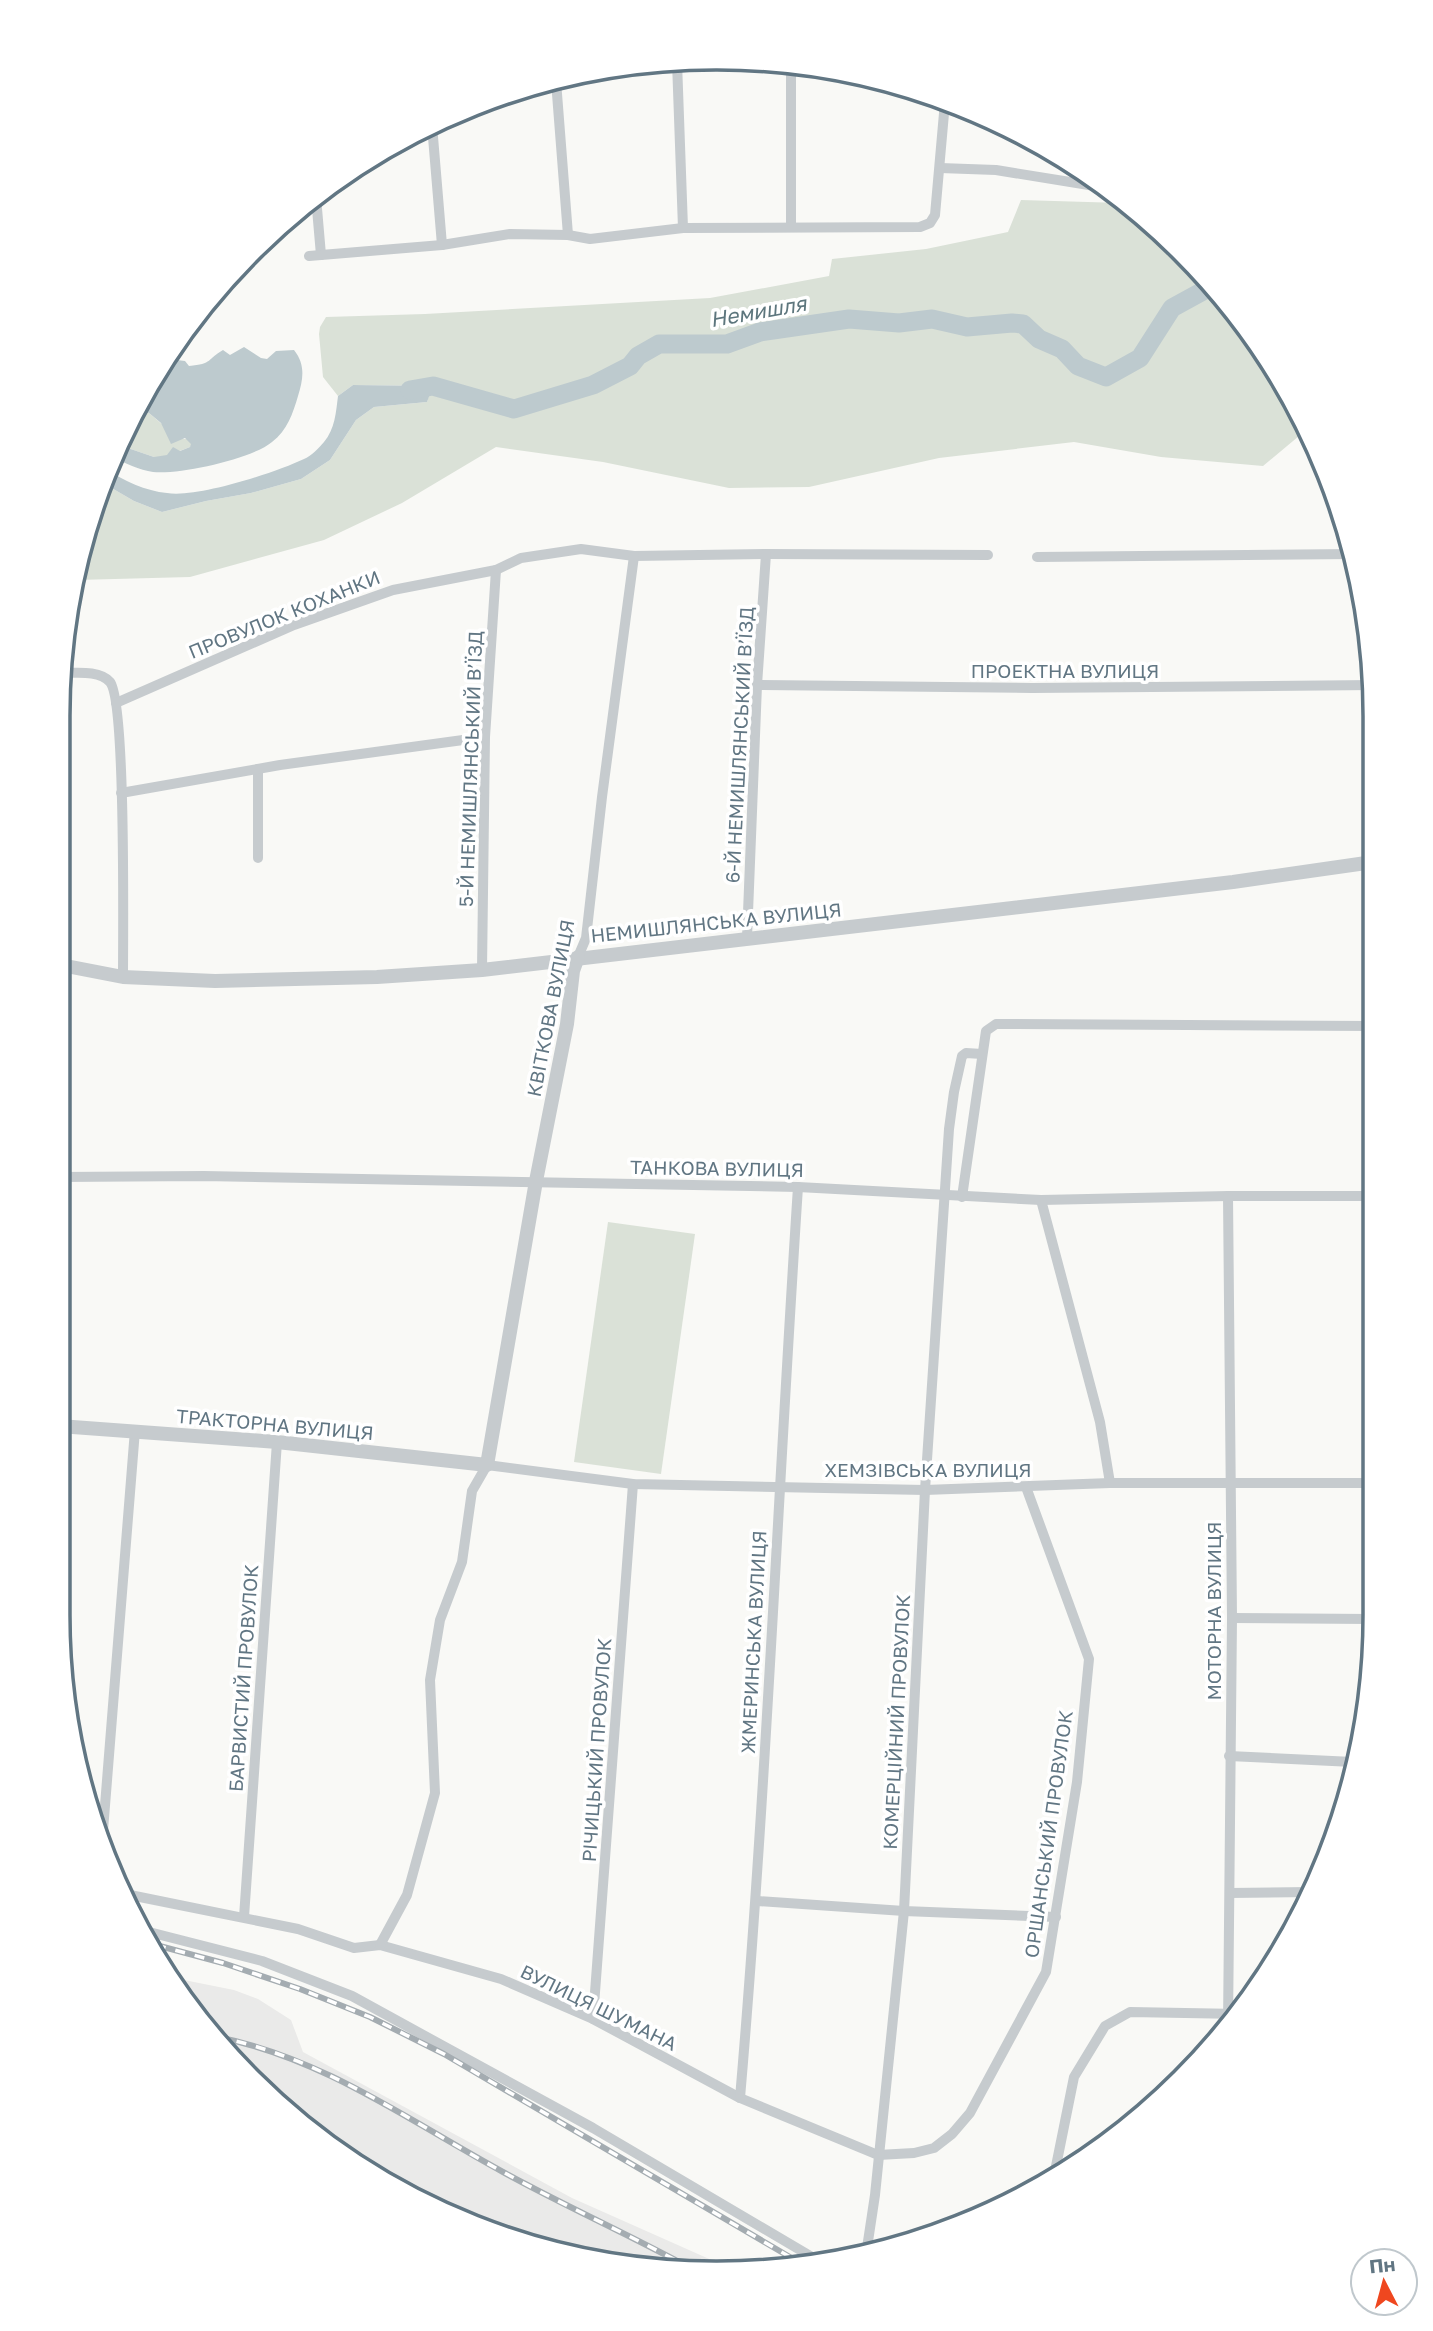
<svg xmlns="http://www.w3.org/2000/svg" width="1433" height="2331" viewBox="0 0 1433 2331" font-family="'Golos Text',sans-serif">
	<rect width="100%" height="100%" fill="#f9f9f6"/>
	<!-- built -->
	<polygon fill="#eaeae9" points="174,1978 234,1990 258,1999 291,2020 303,2052 572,2198 734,2270 716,2273 505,2238 350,2162 194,2015"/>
	<!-- green -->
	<g fill="#dae1d7">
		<polygon points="1021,200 1121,203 1130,206 1212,282 1287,387 1305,431 1263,466 1161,457 1074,442 939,458 809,487 729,488 603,462 496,447 402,503 324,540 190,577 77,580 103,483 134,501 162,512 206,501 251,493 301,479 330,460 356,420 374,407 427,402 432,386 353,385 338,396 323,377 319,334 320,327 326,317 425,314 710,298 829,276 832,259 926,249 1008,232"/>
		<polygon points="139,411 149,413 179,439 188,439 192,444 190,447 161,458 154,457 119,445"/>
		<polygon points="608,1222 695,1234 661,1474 574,1462"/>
	</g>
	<!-- water -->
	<g fill="#bdcace">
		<path d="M244,347l17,11 6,1 9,-8 18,-1c12,15 9,30 4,46 -5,17 -11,35 -26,46 -20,17 -93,33 -119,30 -13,-2 -29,-9 -41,-15l7,-12 35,12 13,-2 6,-8 7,4 10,-4 1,-3 -6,-6 -14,6 -10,-21 -12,-10 -10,-3 30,-51 16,2 4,5c24,-2 18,-7 34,-16l7,5z"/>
		<path d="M353,385l80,1 -6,16 -53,5 -18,13 -26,40 -29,19 -50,14 -45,8 -44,11 -28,-11 -31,-18 4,-14c16,12 39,22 60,24 31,5 107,-20 137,-34 7,-3 15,-11 20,-17 11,-13 12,-30 14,-46z"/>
	</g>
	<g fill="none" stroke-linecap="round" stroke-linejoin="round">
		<!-- river -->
		<polyline stroke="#bdcace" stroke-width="19" points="410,390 433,386 514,409 593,385 630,366 638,356 659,344 727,344 760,332 849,319 899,323 932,319 967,327 1012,323 1023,324 1039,339 1062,349 1078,366 1106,377 1140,358 1172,308 1214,285"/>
		<!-- minor -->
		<g stroke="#c6cbce" stroke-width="10">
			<polyline points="677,62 683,228"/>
			<polyline points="556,81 568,235"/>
			<polyline points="432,125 442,245"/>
			<polyline points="940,168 996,170 1101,187 1103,185"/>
			<polyline points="316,197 321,255"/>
			<polyline points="791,226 791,64"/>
			<polyline points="309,256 442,245 510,234 568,235 590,239 683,228 920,227 930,223 935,215 945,102"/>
			<polyline points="1037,557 1354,554"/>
			<path d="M63,673c13,0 37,-3 47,9 16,20 13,254 13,295"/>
			<polyline points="757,685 1032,688 1374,685"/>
			<polyline points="116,703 294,625 393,590 496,570 521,558 581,549 634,556 766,554 988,555"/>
			<polyline points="258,769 258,858"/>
			<polyline points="121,793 280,765 485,737"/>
			<polyline points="747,938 757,685 766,554"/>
			<polyline points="578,957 586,938 602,797 634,556"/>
			<polyline points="482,970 485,737 496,570"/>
			<polyline points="60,1177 204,1176 798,1187 1041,1200 1228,1196 1372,1196"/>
			<polyline points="1228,1196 1232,1618 1228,2026"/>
			<polyline points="962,1197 986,1031 996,1024 1372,1026"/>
			<polyline points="1041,1200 1100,1422 1110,1483"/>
			<polyline points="1232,1618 1370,1619"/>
			<polyline points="1229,1756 1353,1762"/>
			<polyline points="102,1843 135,1430"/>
			<polyline points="1230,1893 1310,1892"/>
			<polyline points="130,1895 298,1929 354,1948 380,1945 501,1979 593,2019 740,2098 878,2155 914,2153 934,2148 952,2134 970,2113 1046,1972 1077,1782 1089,1659 1026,1487"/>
			<polyline points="757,1901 904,1911 1056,1917"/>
			<polyline points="244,1917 277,1442"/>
			<polyline points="149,1932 262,1961 352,1996 593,2128 812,2257"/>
			<polyline points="380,1945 407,1895 435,1793 430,1680 440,1620 462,1562 472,1491 487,1465 633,1484 925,1490 1110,1483 1371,1483"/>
			<polyline points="593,2019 633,1484"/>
			<path d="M740,2098c26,-303 38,-607 58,-911"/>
			<polyline points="1054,2176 1074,2077 1105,2026 1130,2012 1240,2014"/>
			<polyline points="867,2248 875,2195 904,1911 925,1490 949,1129 954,1092 962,1056 966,1053 982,1054"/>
		</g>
		<!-- tertiary -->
		<g stroke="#c6cbce" stroke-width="14">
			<polyline points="61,965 123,977 215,981 377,977 482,970 1233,882 1373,862"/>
			<polyline points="59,1426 277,1442 487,1465 536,1181 567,1024 573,971 578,957"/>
		</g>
		<!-- rail casing -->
		<g stroke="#a4acb1" stroke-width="6">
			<g id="rail">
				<polyline points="156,1945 223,1963 300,1989 370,2017 444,2054 795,2260"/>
				<path d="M217,2037c105,20 194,85 286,135 62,34 127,63 189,97"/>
			</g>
		</g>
		<!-- rail -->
		<use href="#rail" stroke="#fff" stroke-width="3.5" stroke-dasharray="10" stroke-linecap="butt"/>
	</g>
	<g text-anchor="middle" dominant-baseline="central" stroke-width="7" stroke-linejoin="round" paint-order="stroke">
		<!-- street labels -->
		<g font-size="19" fill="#617683" stroke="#fff">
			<text transform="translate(284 614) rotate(-22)">ПРОВУЛОК КОХАНКИ</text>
			<text x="1065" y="670">ПРОЕКТНА ВУЛИЦЯ</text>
			<text transform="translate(739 745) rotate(-87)">6-Й НЕМИШЛЯНСЬКИЙ В’ЇЗД</text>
			<text transform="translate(470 769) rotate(-88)">5-Й НЕМИШЛЯНСЬКИЙ В’ЇЗД</text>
			<text transform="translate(716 922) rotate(-6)">НЕМИШЛЯНСЬКА ВУЛИЦЯ</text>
			<text transform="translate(550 1008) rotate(-79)">КВІТКОВА ВУЛИЦЯ</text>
			<text transform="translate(717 1168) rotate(1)">ТАНКОВА ВУЛИЦЯ</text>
			<text transform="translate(275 1424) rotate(5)">ТРАКТОРНА ВУЛИЦЯ</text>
			<text x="928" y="1469">ХЕМЗІВСЬКА ВУЛИЦЯ</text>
			<text transform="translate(1213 1611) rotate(-90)">МОТОРНА ВУЛИЦЯ</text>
			<text transform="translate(753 1642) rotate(-87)">ЖМЕРИНСЬКА ВУЛИЦЯ</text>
			<text transform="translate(243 1678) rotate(-86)">БАРВИСТИЙ ПРОВУЛОК</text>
			<text transform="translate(896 1722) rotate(-87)">КОМЕРЦІЙНИЙ ПРОВУЛОК</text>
			<text transform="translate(596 1750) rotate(-86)">РІЧИЦЬКИЙ ПРОВУЛОК</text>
			<text transform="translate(1048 1834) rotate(-82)">ОРШАНСЬКИЙ ПРОВУЛОК</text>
			<text transform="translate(599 2007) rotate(26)">ВУЛИЦЯ ШУМАНА</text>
		</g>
		<!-- water labels -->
		<g font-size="21" font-style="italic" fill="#5d767d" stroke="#fff">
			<text transform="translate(758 311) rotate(-10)">Немишля</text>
		</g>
	</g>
	<!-- crop -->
	<path d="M0 0H1433V2331H0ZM716 70H717A646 646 0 0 1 1363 716V1615A646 646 0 0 1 717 2261H716A646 646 0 0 1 70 1615V716A646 646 0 0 1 716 70Z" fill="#fff" fill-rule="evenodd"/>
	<path fill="none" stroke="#617683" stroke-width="3.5" d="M716 70H717A646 646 0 0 1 1363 716V1615A646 646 0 0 1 717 2261H716A646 646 0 0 1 70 1615V716A646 646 0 0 1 716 70Z"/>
	<!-- north arrow -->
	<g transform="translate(1384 2282) rotate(354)"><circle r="33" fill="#ffffff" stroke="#c0c8cd" stroke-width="2"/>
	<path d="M0-5L12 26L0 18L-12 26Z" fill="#ef471f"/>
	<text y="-10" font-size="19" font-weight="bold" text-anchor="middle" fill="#617683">Пн</text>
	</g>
</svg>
